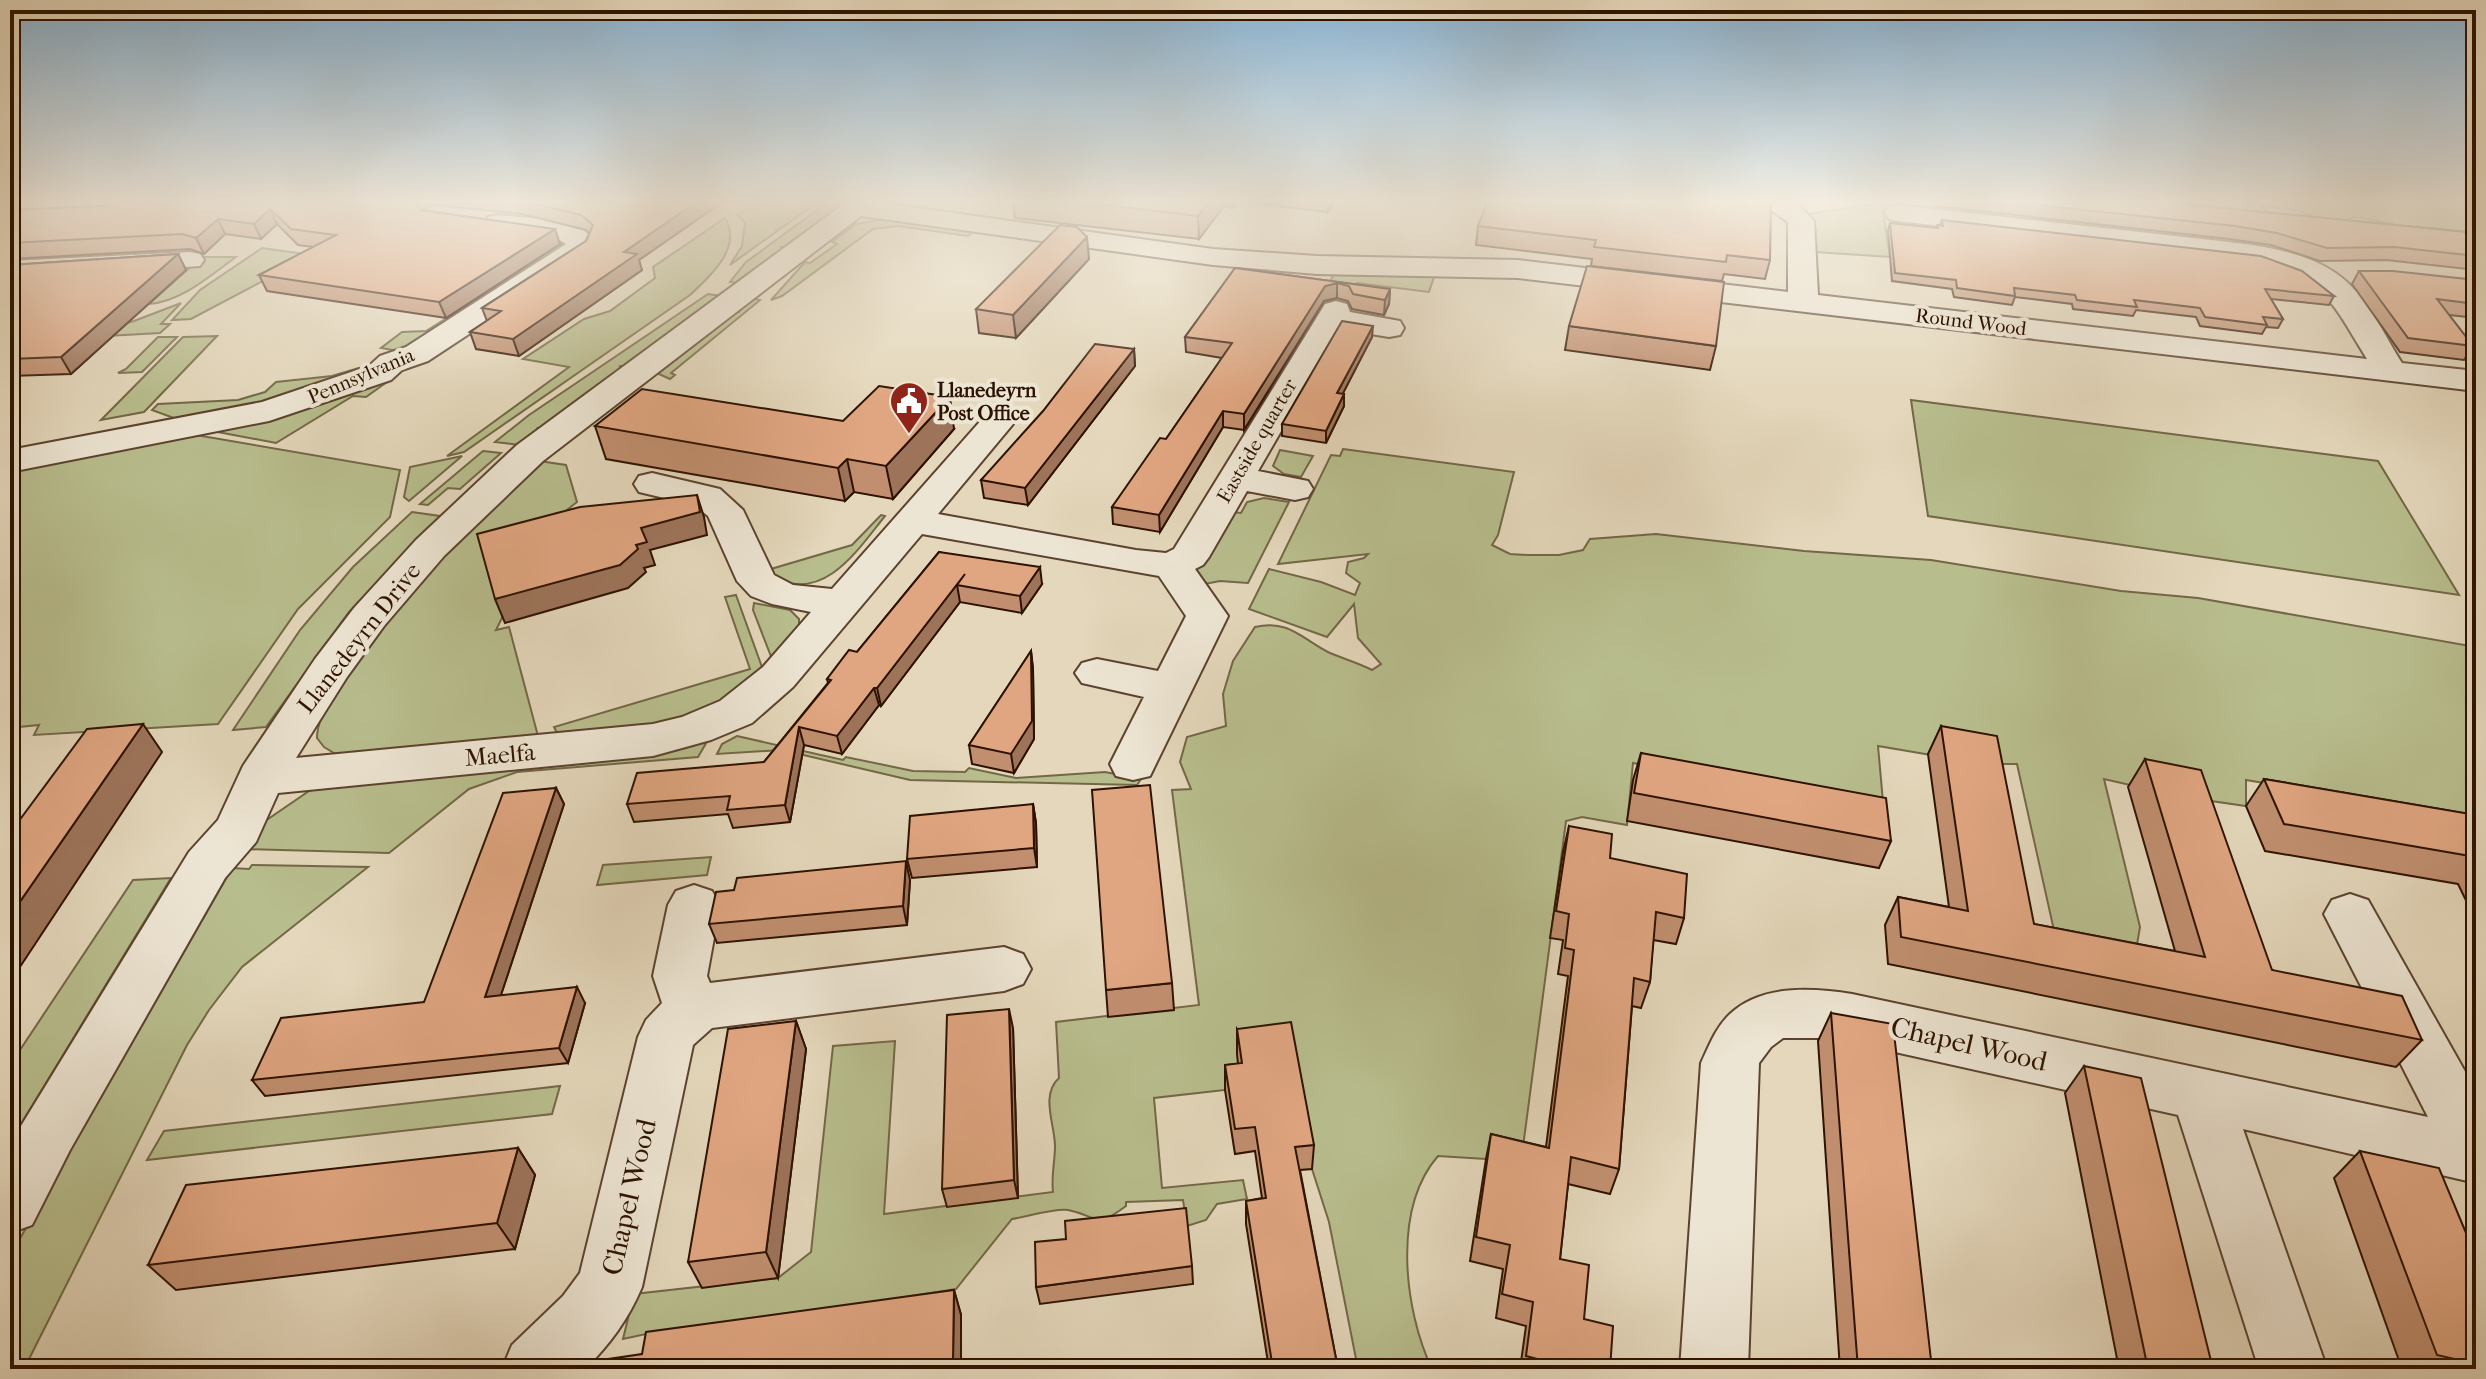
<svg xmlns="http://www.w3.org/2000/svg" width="2486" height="1379" viewBox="0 0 2486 1379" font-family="'IM FELL French Canon',serif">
	<rect width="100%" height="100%" fill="#e4d7bb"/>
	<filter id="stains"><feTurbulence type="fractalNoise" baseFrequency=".0025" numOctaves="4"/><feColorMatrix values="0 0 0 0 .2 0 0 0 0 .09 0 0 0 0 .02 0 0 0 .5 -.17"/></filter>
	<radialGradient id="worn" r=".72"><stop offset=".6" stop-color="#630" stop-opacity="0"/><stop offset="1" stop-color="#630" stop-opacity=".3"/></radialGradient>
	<!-- green -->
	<g fill="#b8bd8d" stroke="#736846" stroke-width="2">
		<polygon points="761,203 816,203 730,265 742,246 745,223 737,214"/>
		<polygon points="827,203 847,203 786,247 781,247 782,250 750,275 745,275 747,276 739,283 730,282 746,262"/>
		<polygon points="2176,203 2465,203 2476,204 2476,234 2433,228 2409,228 2363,218 2353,217 2340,223 2315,218 2298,210 2260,206 2272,214 2185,207"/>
		<polygon points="1872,204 1882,204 1890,257 1815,252 1809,214"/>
		<path d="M725,218c18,30 -15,58 -35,77l-226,157 -17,4 122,-89 -46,-8 61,-40 26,-8 45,-33 -2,-11z"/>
		<polygon points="884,219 969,228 973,232 968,236 898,226 873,229 782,296 771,300 805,262 810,263 837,244 832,242 856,224"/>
		<polygon points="559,239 563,248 418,343 398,351 381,348 402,332 426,331 543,257 538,245"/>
		<polygon points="262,248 312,255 191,319 172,320 200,290"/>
		<path d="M202,257h34c-25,18 -55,45 -87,47z"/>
		<polygon points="1334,274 1435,274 1429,292 1357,283 1343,309 1282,369"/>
		<polygon points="708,294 721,296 627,366 619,366 623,368 544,427 538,428 540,430 520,445 495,442 529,415"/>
		<polygon points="750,298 760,300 671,373 675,375 670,379 659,374 659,370 733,311 739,312 741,309 737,308"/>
		<polygon points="181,303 161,324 170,324 160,333 70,338 134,321"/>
		<polygon points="217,336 144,412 101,420 183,337"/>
		<polygon points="158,337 177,337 142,372 118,373 126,369"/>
		<polygon points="369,365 307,392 182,421 152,410 158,404 238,400 265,392 276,382 332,376"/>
		<polygon points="394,377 366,397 353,396 276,443 207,430"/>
		<polygon points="1911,400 2378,461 2459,595 1928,516"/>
		<polygon points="196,435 400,470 390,517 298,609 218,724 34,735 39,725 10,728 10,467"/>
		<path d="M1343,449l171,23 -16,63 -6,10 18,9 18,1h31l24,-5 7,-11 66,-5 148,17 127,9 190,31 77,7 278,49v171l-230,-38v26l-63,-9 -79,-18 36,148 -6,35 -77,-18 -40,-180h-33l-106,-18 6,67 -251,-50 -6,62 -45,-8 -16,4 -43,326 -37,12 -48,-3c-46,53 -34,154 -6,213h-74l-29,-147 -17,-53 -70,-81 -88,10 8,90 81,-8 4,19 -30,5 -11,16 -19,6 -4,-26 -57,2v4c-32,24 -27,10 -58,4 -12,-2 -43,7 -56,9l-56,70 -139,22 -157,20 -37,8 11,-45 144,-16 33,-26 22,-206 62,-5 -11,173 169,-22c-2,-17 2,-30 2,-46 0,-21 -15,-51 4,-68l-3,-56 143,-17 -27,-215 19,-1 -11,-27 7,-25 39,-11 -3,-32 10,-33 22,-34c34,-8 47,12 75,26 14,6 28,10 42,17l9,-6 -23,-26 -4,-34 -27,33 -78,-28 20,-40 52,13 34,13 5,-12 -14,-10 2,-11 16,-4 4,-4 -90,10 53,-109 9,1z"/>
		<polygon points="1280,450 1313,456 1301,477 1284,474 1273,466"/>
		<polygon points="483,451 501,453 460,489 448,488 428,505 420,504"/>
		<polygon points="462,456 409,501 404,497 410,467"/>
		<path d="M539,461l27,4 11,37 -29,23 -52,105 13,-3 29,109 -199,20 -15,-9 -7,-9c0,-19 12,-33 22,-49 54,-86 127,-157 200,-228z"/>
		<polygon points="1264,498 1289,502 1248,583 1220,581 1200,585 1192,574 1194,567 1231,512 1241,513 1247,502"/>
		<polygon points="412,512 440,516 349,612 266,727 233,730 300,630 353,567"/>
		<path d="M881,515l4,1c-26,32 -60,87 -110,62l-4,-9 81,-24z"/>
		<polygon points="736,595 763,670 721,703 675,724 560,738 554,727 750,669 725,597"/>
		<polygon points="754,603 790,610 799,619 799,630 772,659 753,610"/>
		<polygon points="712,733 698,757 517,772 469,789 389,853 241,849 255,828 312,789"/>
		<polygon points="737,736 843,760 846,757 913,771 965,772 969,768 1016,778 1105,772 1141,779 1137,785 910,780 782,750 717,754 722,744"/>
		<polygon points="711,857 707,875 597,885 603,865"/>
		<polygon points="252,865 368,867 242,967 209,1010 187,1045 24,1369 10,1369 10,1256 232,868 249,869"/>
		<polygon points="171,878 10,1142 10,1065 133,880"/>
		<polygon points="560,1086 552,1114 147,1160 164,1131"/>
	</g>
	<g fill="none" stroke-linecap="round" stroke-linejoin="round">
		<!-- minor casing -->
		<g stroke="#5c432f" stroke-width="4">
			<g id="minor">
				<path d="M845,203h36l332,46 104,7 201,4 270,32v-70l-27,-19h36l17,18 4,74 549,64c-37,-60 -39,-76 -110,-97l-359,-41 -9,-2 -4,-6 4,-6 9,-2 331,37c41,5 90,12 121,43 21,20 36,53 52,78l74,8v20l-958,-113 -201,-4 -104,-9 -352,-49 -318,245 -99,95 -60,70 -37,51 -51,81 357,-34 29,-7 38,-16 43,-34 48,-55 -39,-8 -21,-8 -14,-15 -29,-65 -14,-11 -55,-13 -5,-8 5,-8 13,-3 68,16 23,21 31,65 19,10 39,4 152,-172 12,-3 12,3 5,7 -75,90 198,36 30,3 8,-4 151,-245 11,-3 11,3 3,8 50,9 4,7 -4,7 -11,2 -49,-8 -82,142 50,10 5,8 -5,8 -13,3 -48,-9 -38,66 -6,8 -8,4 33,47 -78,160 -17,4 -17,-4 -6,-12 34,-67 -62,-14 -7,-10 7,-10 15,-4 61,12 28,-55 -27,-40 -237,-42 -129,153 -41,36 -41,17 -58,16 -375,37 -22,49 -31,36 -155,272 -38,75 -22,8v-89l179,-292 29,-32 25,-54 72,-107 39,-51 62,-68 101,-95z"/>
				<path d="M498,215c28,4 79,1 97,26l-6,13 -11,8 -150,99 -26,9 -11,10 -122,41 -259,51v-22l252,-48 107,-36 11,-10 26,-9 160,-103 -8,-5 -70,-10 -3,-6 3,-6z"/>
				<polygon points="190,252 200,254 204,260 200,266 10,279 10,261"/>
				<path d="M694,885l18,6 8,14 -13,71 3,7 294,-36 19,7 8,15 -8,15 -19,7 -292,37 -19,17 -51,242c-14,33 -32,57 -57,82h-83l10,-24 51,-49 17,-23 58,-236 8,-17 16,-17 -9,-27 15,-71 8,-14z"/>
				<path d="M2350,894l18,6 108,191v92l-233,-54 84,240h-68l-81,-254 -346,-77h-49l-12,9 -12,16 -11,306h-68l21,-306c8,-17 15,-36 29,-49 32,-30 83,-26 122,-20l576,123 -104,-203 8,-14z"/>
			</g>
		</g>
		<!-- minor -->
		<use href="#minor" fill="#ede5d3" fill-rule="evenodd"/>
	</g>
	<!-- wall -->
	<g fill="#c18f6f" stroke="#2e1200" stroke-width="2">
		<polygon points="107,203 721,203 639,260 642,270 519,356 476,349 470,332 487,321 482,308 586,241 589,233 586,230 522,214 436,205 426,207 425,210 560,244 446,318 267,291 259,275 314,247 298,245 277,224 261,239 225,234 204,254 190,249 10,259 10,210 103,206"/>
		<polygon points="1013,203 1236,203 1233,208 1224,206 1199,239 1015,218"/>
		<polygon points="1247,203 1334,203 1328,212"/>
		<polygon points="1934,203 2171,203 2476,233 2476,270 2386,260 2320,261 2271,245 2229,239 1935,206"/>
		<polygon points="1942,220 2334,296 2329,305 2271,299 2283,319 2278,328 2266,327 2262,334 2200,326 2196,317 2136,310 2133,316 2073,309 2072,304 2015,297 2012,305 1954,297 1952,289 1892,281 1888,231 1890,223 1936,228 1937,225 1940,225"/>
		<polygon points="1478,226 1770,260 1765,279 1724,274 1722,281 1591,266 1592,259 1476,245"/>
		<polygon points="178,254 186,270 71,374 10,376 10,265"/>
		<polygon points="1089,259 1016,338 979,333 976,309"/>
		<polygon points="1235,268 1390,289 1389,304 1384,315 1352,309 1348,301 1337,298 1324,301 1244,430 1223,427 1160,532 1113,524 1112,507 1166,439 1222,358 1186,352 1185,337"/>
		<polygon points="2359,271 2476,280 2476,318 2449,315 2473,346 2464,360 2400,352 2352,284"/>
		<polygon points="1569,326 1716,346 1710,370 1565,350"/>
		<polygon points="1372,337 1342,394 1344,394 1344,406 1326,443 1282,436 1282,424"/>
		<polygon points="1134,349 1135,366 1028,505 984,498 981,480"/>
		<polygon points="843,421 954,429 893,499 854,492 845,501 606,459 595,426"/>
		<polygon points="939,552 1042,584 1022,613 960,602 881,706 879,705 842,754 804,745 790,822 733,828 728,814 634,822 627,804 764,762 828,683 827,679 857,652"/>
		<polygon points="1031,651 1033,669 1034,739 1014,773 972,764 969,745"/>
		<polygon points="1941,726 2034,924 2175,951 2128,787 2145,759 2272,970 2422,1040 2396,1067 1888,964 1885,925 1898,897 1949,907 1928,754"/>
		<polygon points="1641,753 1891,841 1879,868 1627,821 1633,780"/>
		<polygon points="2264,779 2476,815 2476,921 2458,884 2265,851 2246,806"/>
		<polygon points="556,788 564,804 501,995 585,1003 568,1063 265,1096 252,1080 424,1002"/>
		<polygon points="1033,804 1036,823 1037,867 912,878 907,859"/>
		<polygon points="1569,826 1684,918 1676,944 1653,940 1650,982 1641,1008 1632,1006 1619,1169 1610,1194 1568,1184 1560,1259 1584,1319 1610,1369 1520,1369 1526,1326 1496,1318 1503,1269 1470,1261 1486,1159 1491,1134 1546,1147 1568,976 1558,974 1563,940 1550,938 1563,852"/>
		<polygon points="910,880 907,925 717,943 709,924 734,890"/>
		<polygon points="1172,983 1174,1010 1108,1017 1106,990"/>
		<polygon points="1831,1013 1932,1369 1840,1369 1818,1041"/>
		<polygon points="796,1021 806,1049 778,1278 702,1288 688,1262"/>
		<polygon points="1013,1028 1018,1198 947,1207 942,1189"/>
		<polygon points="1237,1029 1314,1145 1312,1169 1300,1170 1338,1369 1269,1369 1246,1224 1246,1201 1262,1198 1255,1151 1235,1154 1225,1090 1225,1065 1238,1064 1237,1054"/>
		<polygon points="2084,1066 2213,1369 2119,1369 2065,1093"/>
		<polygon points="518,1148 535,1175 515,1249 176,1290 148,1265"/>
		<polygon points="2360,1151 2476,1257 2476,1369 2402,1369 2334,1178"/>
		<polygon points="1192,1266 1193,1284 1040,1304 1036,1287"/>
		<polygon points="954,1290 961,1315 961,1369 594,1369 642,1354"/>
	</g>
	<!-- shaded-wall -->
	<g fill="#9d745a" stroke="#2e1200" stroke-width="2">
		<polygon points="415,203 435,203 436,205 426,207 420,218"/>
		<polygon points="695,203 721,203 639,260 642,270 519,356 513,339 624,252"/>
		<polygon points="1208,203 1224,203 1224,206 1199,239 1198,216"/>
		<polygon points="1328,203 1334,203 1328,212"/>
		<polygon points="270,209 277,224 261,239 254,224"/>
		<polygon points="218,219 225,234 204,254 196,238"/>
		<polygon points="555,229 560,244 446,318 439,302"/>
		<polygon points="1087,237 1089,259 1016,338 1013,315"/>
		<polygon points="178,254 186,270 71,374 61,357"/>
		<polygon points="1337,283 1337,298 1324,301 1244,430 1244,414 1325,286"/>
		<polygon points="1390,289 1389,304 1384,315 1385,300"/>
		<polygon points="1373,326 1372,337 1337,405 1337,393"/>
		<polygon points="1134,349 1135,366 1028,505 1025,488"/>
		<polygon points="1344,394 1344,406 1326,443 1326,431"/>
		<polygon points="950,397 954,429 893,499 886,466"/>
		<polygon points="1223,411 1223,427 1160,532 1159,515"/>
		<polygon points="847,459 854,492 845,501 838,468"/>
		<polygon points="697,495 704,517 707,535 650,550 655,565 644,568 646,572 628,588 505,623 495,599 636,545 641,528"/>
		<polygon points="1040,567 1042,584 1022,613 1020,596"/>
		<polygon points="965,574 957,585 960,602 881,706 877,688"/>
		<polygon points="1031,651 1033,669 1034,739 1014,773 1011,754"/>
		<polygon points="874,688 879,705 842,754 837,736"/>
		<polygon points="143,724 162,752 10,982 10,916"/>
		<polygon points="799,727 804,745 790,822 785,805"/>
		<polygon points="556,788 564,804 495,1013 485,997"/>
		<polygon points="1033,804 1036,823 1037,867 1034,848"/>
		<polygon points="906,861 910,880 907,925 903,906"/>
		<polygon points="577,987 585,1003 568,1063 559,1048"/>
		<polygon points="1009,1009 1013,1028 1018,1198 1014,1180"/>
		<polygon points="796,1021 806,1049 778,1278 766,1252"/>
		<polygon points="518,1148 535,1175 515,1249 497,1223"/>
		<polygon points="954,1290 961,1315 961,1369 956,1369 953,1359"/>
	</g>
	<!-- building -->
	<g fill="#e0a681" stroke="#2e1200" stroke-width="2">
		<polygon points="107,203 415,203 421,210 555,229 439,302 259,275 336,235 291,229 270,209 254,224 218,219 196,238 182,234 10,243 10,210 103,206"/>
		<polygon points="531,203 695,203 624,252 637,254 513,339 470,332 501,311 482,308 586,241 593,225 581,215"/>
		<polygon points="1087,203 1208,203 1198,216"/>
		<polygon points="1487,203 1771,203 1770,260 1727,255 1726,262 1594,247 1596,240 1478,226"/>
		<polygon points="2019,203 2171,203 2476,233 2476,256 2394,247 2327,248 2277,233 2235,226"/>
		<polygon points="1942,220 2261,256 2302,271 2334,296 2265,289 2283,319 2263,317 2267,325 2205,317 2200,308 2134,300 2137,307 2077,300 2075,295 2014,288 2015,296 1957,288 1956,280 1895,273 1890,223 1938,228 1937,225 1943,226"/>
		<polygon points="1060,225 1077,227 1087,237 1013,315 976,309"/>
		<polygon points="178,254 61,357 10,359 10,265"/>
		<polygon points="1587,266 1724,282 1716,346 1569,326"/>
		<polygon points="1235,268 1390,289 1385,300 1353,294 1349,286 1337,283 1325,286 1244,414 1223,411 1159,515 1112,507 1160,438 1166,439 1232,343 1185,337"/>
		<polygon points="2359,271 2393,271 2476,280 2476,304 2437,299 2473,346 2408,338"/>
		<polygon points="1342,321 1373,326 1337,393 1344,394 1326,431 1282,424"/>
		<polygon points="1095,344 1134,349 1025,488 981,480 1043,411"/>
		<polygon points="879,386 950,397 886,466 847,459 838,468 595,426 642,389 843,421"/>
		<polygon points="697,495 700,512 641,528 647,542 636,545 638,549 620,565 495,599 477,534 580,507"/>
		<polygon points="939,552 1040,567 1020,596 957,585 965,574 877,688 874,688 837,736 799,727 785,805 727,810 730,796 627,804 637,773 764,762 831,680 827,679 849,650 857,652"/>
		<polygon points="1031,651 1032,721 1011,754 969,745"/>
		<polygon points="143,724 10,916 10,833 87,729"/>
		<polygon points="1941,726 1997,736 2034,924 2205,957 2145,759 2201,770 2272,970 2402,996 2422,1040 1901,937 1898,897 1968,911"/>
		<polygon points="1641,753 1886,798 1891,841 1634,793"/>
		<polygon points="2264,779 2476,815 2476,857 2284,824"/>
		<polygon points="1150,785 1172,983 1106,990 1092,790"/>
		<polygon points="556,788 485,997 577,987 559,1048 252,1080 281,1018 424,1002 503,793"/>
		<polygon points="1033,804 1034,848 907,859 910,816"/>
		<polygon points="1569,826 1612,834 1610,858 1687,874 1684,918 1656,912 1650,982 1634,978 1619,1169 1571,1157 1560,1259 1589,1265 1584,1319 1613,1326 1610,1369 1575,1369 1526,1356 1533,1302 1502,1294 1510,1245 1476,1237 1491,1134 1549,1148 1574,950 1565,948 1569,914 1556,911"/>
		<polygon points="906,861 903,906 709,924 716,892 734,890 737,878"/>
		<polygon points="1009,1009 1014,1180 942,1189 947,1015"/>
		<polygon points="1831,1013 1893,1024 1932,1369 1858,1369"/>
		<polygon points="796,1021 766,1252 688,1262 728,1029"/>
		<polygon points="1291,1022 1314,1145 1295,1147 1338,1369 1273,1369 1246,1201 1266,1198 1255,1127 1235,1129 1225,1065 1242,1063 1237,1029"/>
		<polygon points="2084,1066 2141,1078 2213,1369 2148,1369"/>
		<polygon points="518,1148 497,1223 148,1265 186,1185"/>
		<polygon points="2360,1151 2439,1168 2476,1257 2476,1364 2437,1355"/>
		<polygon points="1186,1208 1192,1266 1036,1287 1035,1242 1066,1239 1065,1221"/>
		<polygon points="954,1290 953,1359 889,1369 594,1369 595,1361 642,1354 646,1332"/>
	</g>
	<!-- sky -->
	<linearGradient id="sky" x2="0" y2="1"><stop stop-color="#89b5d6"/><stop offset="0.51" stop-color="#f3ede0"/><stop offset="1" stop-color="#f3ede0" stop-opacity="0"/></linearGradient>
	<rect width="2486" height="396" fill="url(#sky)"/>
	<!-- icons -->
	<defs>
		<g id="civic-pin" transform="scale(2)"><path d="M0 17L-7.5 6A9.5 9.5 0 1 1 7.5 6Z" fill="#8f2418" stroke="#ede5d3"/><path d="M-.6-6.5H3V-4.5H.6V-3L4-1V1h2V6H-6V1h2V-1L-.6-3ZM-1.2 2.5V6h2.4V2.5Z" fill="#fff"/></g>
	</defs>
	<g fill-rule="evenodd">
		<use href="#civic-pin" x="909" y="401"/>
	</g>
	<g text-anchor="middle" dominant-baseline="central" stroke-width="8" stroke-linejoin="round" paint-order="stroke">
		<!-- far-street labels -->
		<g font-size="20" fill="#2e1200" stroke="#ede5d3">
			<text transform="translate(1971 322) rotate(7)">Round Wood</text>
			<text transform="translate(361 376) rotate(-23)">Pennsylvania</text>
			<text transform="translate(1257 441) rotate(-60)">Eastside quarter</text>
		</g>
		<!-- far-poi labels -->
		<g font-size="20" font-weight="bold" fill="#2e1200" stroke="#ede5d3" text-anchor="start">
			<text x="937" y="390">Llanedeyrn<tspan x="937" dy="23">Post Office</tspan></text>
		</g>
		<!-- street labels -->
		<g font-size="24" fill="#2e1200" stroke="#ede5d3">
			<text transform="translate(359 638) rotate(-52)">Llanedeyrn Drive</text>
			<text transform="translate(500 755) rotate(-5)">Maelfa</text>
		</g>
		<!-- near-street labels -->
		<g font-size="28" fill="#2e1200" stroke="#ede5d3">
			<text transform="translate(1969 1044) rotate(13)">Chapel Wood</text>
			<text transform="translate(629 1197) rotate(-77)">Chapel Wood</text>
		</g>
	</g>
	<!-- margin -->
	<rect width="2486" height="1379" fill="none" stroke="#e4d7bb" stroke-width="40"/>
	<rect x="12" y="12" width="2462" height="1355" fill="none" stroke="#2e1200" stroke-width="4"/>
	<rect x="20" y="20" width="2446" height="1339" fill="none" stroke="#2e1200" stroke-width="2"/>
	<rect width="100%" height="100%" filter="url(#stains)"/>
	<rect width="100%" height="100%" fill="url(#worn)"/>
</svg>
